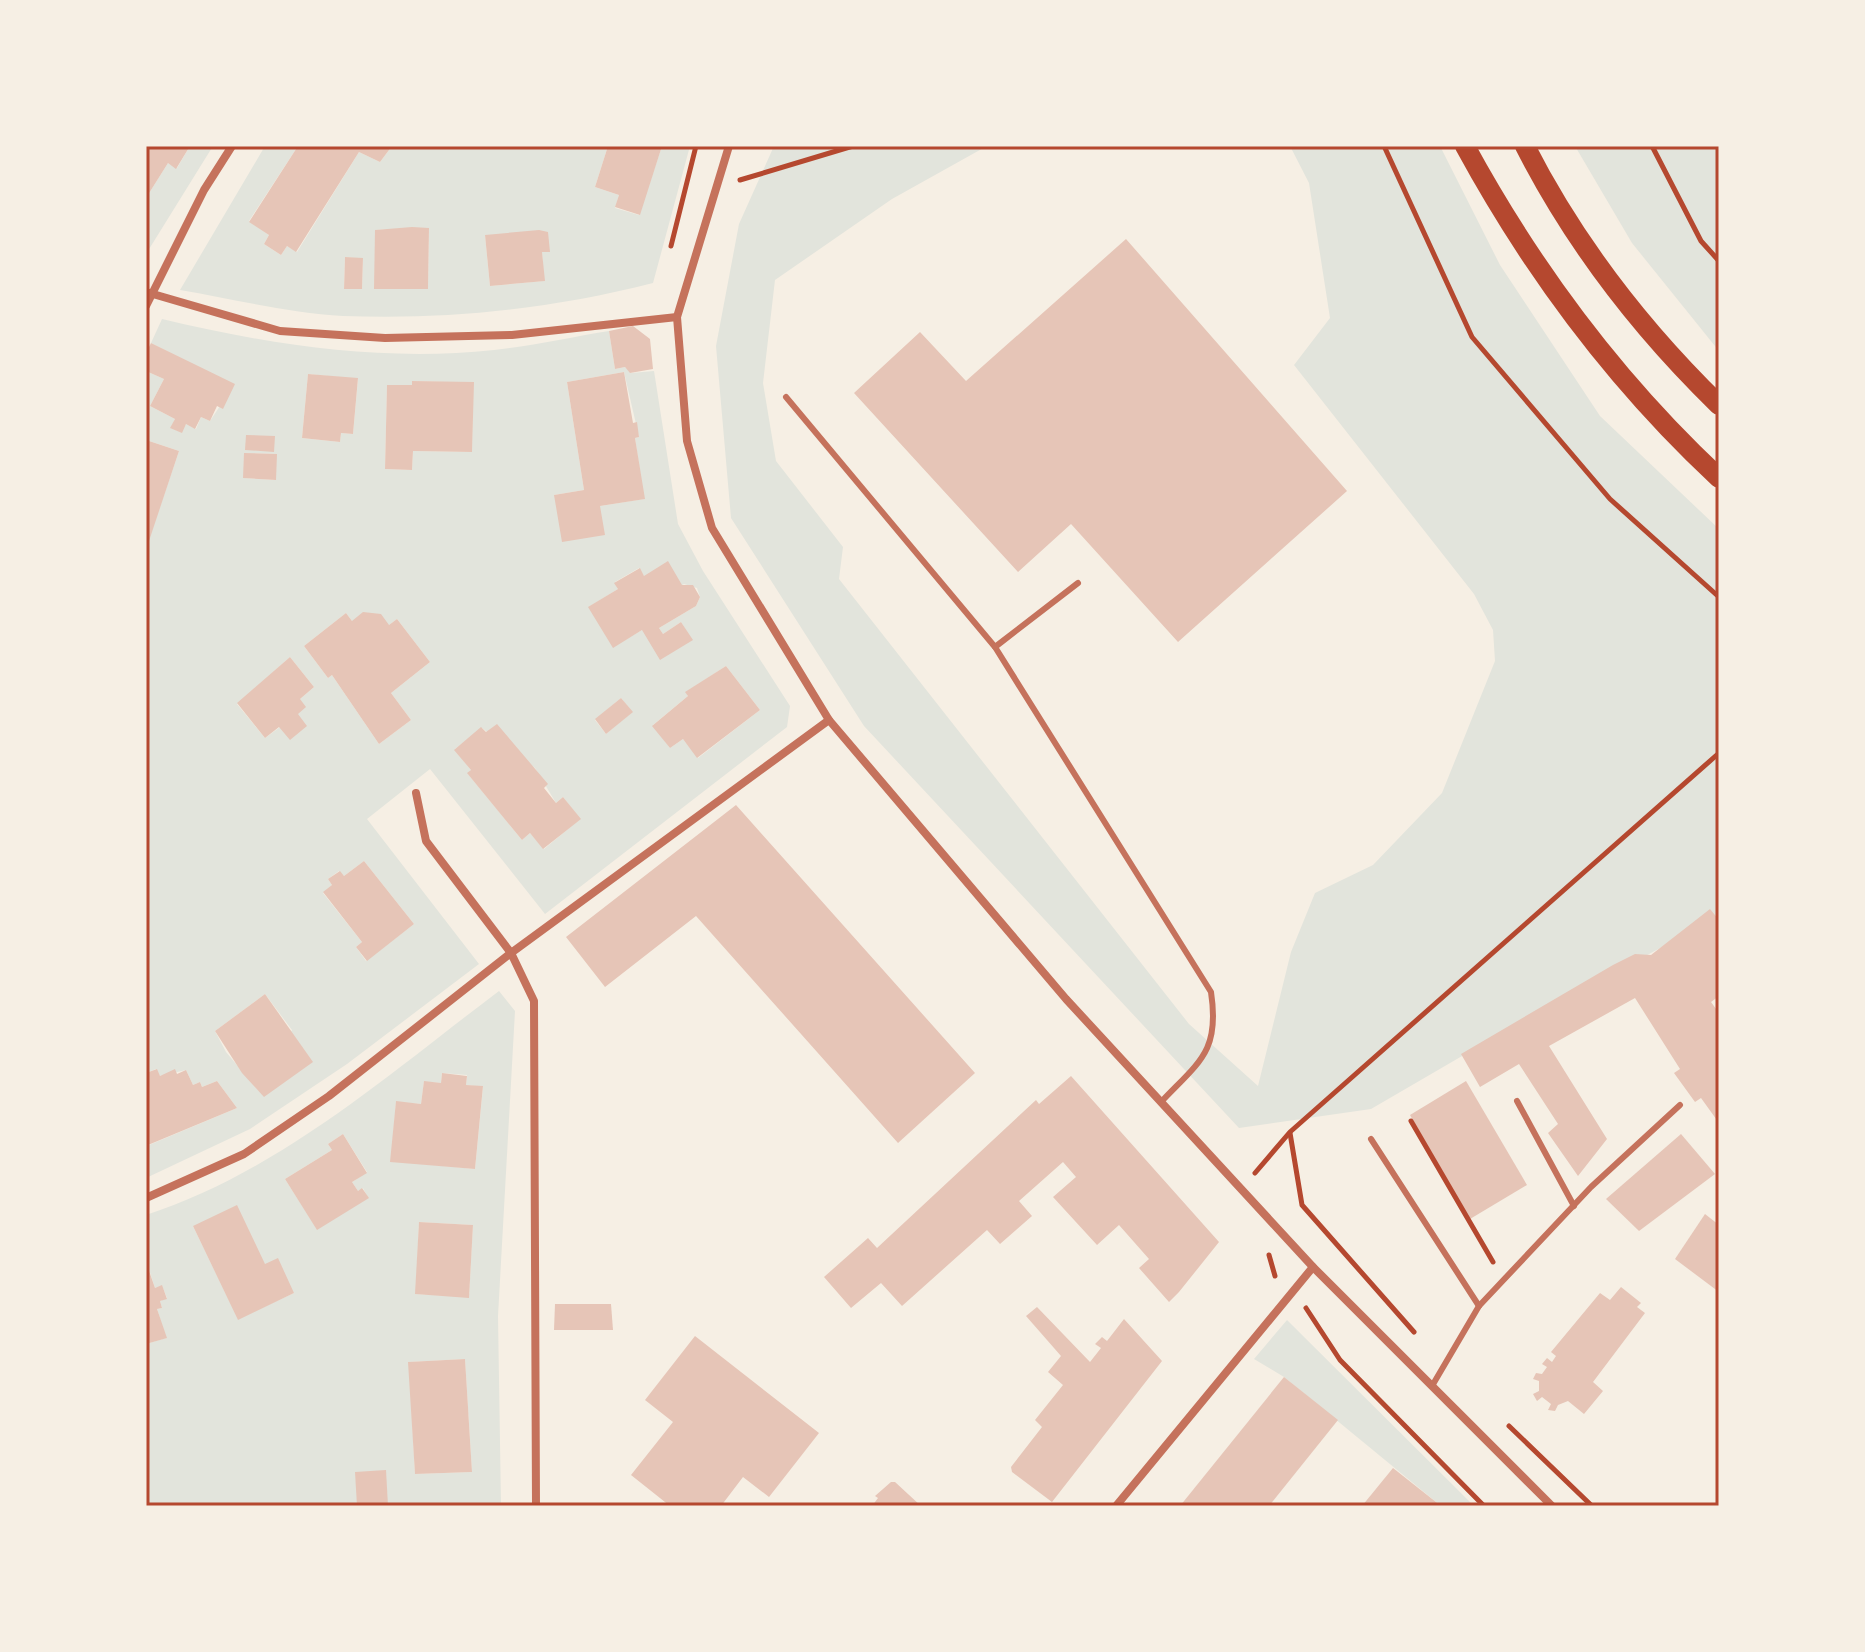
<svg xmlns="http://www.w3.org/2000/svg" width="1865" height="1652" viewBox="0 0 1865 1652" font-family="Raleway,sans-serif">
	<rect width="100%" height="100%" fill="#f6efe4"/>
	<!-- green -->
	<g fill="#e2e4dc" fill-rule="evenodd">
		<polygon points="190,146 213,146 146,254 146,198 168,163 177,168"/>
		<path d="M265,146h33l-49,75 20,14 -5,9 17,11 6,-9 10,6 62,-100 21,10 12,-16h216l-13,41 24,8 -4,13 24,7 23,-69h28l-37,137c-102,26 -204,37 -310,33 -54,-3 -110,-17 -163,-26zM412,228h17l-1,60 -53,1v-59zM485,235l64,17h-7l2,29 -54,5zM345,257l18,2 -1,30h-18z"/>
		<polygon points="774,146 987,146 892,199 775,280 763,383 776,461 843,547 839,579 1189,1024 1258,1086 1291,952 1315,893 1373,865 1442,793 1495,661 1493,630 1474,594 1294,365 1330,318 1309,183 1290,146 1440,146 1500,265 1600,416 1719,529 1719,916 1469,1052 1371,1109 1239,1128 864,726 731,518 716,346 739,224"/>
		<polygon points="1575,146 1719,146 1719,351 1632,243"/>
		<path d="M162,319c109,26 220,43 332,31 39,-4 77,-13 115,-19l6,38 10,-2 6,6 23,-2 24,153 25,47 87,135 -3,21 -242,187 -115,-145 -63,50 112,145 -132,100 -97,65 -104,49v-38l3,5 88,-37 -20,-27 -15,6 -2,-5 -7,3 -7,-15 -26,6 -4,-7 -10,4v-525l33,-97 -33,-11v-69l18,8 -14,27 25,13 -4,9 10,4 5,-8 10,5 5,-12 9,4 24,-36 -83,-42zM624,372l15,65 -4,1 9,61 -44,7 -46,-11 30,-5 -17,-108zM308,374l50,5 -5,55 -12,-1 -1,9 -38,-4zM413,381l60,2 -1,69 -59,-1 -1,19 -27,-1 2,-84h25zM244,453l32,1v26l-32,-2zM639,568l19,31 26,-15 13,4 3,9 -4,9 -37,22 4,6 18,-12 11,18 -50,-10 -29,17 -24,-40 29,-18 -3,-7zM346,613l6,8 37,4 8,-6 33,43 -39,31 20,27 -32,24 -47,-69 -4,3 -24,-32zM290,657l24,30 -14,12 -2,15 -33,24 -28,-34zM726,666l34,44 -62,48 -15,-19 -13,9 -17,-23 35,-29 -2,-4zM621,698l11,14 -26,22 -11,-14zM482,728l53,40 21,35 7,-6 17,22 -36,30 -14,-16 -8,7 -54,-66 3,-4 -16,-21zM364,861l50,63 -48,37 -10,-14 6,-5 -39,-49 9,-8 -4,-6 11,-8 5,5zM265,994l27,36 -34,60 -32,-38 -11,-21z"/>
		<path d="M499,991l16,20 -17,305 3,190h-355v-162l20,-6 -9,-29 5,-1 -2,-7 7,-3 -5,-12 -7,2 -9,-28v-45c133,-43 244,-142 353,-224zM442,1073l25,2 -1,10 17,2 -8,82 -84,-8 5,-59 25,2 3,-22 17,1zM343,1134l24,38 -15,10 6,9 5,-3 5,10 -51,31 -32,-50 47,-29 -4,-6zM419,1222l54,3 -4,72 -53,-3zM193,1226l72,38 29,29 -56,26zM465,1359l7,113 -57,2 -6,-112z"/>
		<polygon points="1287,1320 1474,1506 1441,1506 1284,1377 1254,1359"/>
	</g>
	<!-- building -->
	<g fill="#e6c5b7">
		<polygon points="146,146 190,146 176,169 168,163 146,198"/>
		<polygon points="298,146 392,146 380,162 359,152 296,252 287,246 281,255 264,244 269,235 249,222"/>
		<polygon points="608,146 662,146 640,215 615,207 619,195 595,187"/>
		<polygon points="412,227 429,228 428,289 374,289 375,230"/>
		<polygon points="539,230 548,232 550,252 542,252 545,281 490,286 485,235"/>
		<polygon points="1126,239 1347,491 1178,642 1071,524 1018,572 854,393 920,332 966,381"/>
		<polygon points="345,257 363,258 362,289 344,289"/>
		<polygon points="633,326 650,339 653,369 630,373 625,367 615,369 609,331"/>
		<polygon points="151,343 235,384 223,409 217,406 210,421 201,417 195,429 186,424 182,433 170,428 175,419 150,406 164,379 146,371 146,353"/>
		<polygon points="624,372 633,423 637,422 639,437 635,438 645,499 600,506 605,535 562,542 554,495 584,490 567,382"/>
		<polygon points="308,374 358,378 353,434 341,433 340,442 302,438"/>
		<polygon points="412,381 474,382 472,452 413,451 412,470 385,469 387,385 412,385"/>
		<polygon points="246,435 275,436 274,452 245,450"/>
		<polygon points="146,440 179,451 147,547 146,546"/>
		<polygon points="244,453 277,454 276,480 243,478"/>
		<polygon points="668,561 682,585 693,585 700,597 696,606 659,628 663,634 681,622 693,640 660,660 642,630 613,648 588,607 618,589 614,583 640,568 644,576"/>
		<polygon points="363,612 381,614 389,625 397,619 430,662 391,693 411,720 379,744 332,675 328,678 304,646 346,613 352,621"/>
		<polygon points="290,657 314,687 300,699 306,707 298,714 307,726 290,740 279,727 265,738 237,703"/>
		<polygon points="726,666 760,710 697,758 683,739 670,748 652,726 688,696 685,692"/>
		<polygon points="621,698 633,712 606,734 595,719"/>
		<polygon points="497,724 548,784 544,788 556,803 563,797 581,819 543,849 530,833 522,840 467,773 471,770 454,750 481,727 486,732"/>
		<polygon points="736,805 975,1073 898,1143 696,916 605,987 566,937"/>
		<polygon points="364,861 414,924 367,961 356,947 362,942 323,892 332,885 328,879 340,871 344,876"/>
		<polygon points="1710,909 1719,920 1719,996 1711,1002 1719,1013 1719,1123 1701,1098 1695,1102 1674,1073 1680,1069 1635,998 1549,1046 1607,1139 1578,1176 1548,1133 1558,1124 1519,1064 1480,1087 1461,1054 1613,965 1635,954 1651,955"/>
		<polygon points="265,994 313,1062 264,1097 242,1073 215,1031"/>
		<polygon points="157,1069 160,1076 175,1069 177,1074 186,1070 193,1085 200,1082 202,1087 217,1081 237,1108 148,1145 146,1073"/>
		<polygon points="442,1073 467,1076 466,1085 483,1086 475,1169 390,1162 396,1101 421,1104 424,1081 441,1083"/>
		<polygon points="1071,1076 1219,1242 1179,1292 1169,1302 1139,1268 1149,1259 1119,1225 1097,1245 1053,1197 1076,1177 1063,1162 1019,1201 1032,1216 1000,1244 987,1230 902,1306 881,1283 851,1308 824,1277 868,1238 877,1248 1036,1100 1039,1104"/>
		<polygon points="1466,1081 1527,1185 1470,1219 1410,1115"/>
		<polygon points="343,1134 367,1173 352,1182 358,1191 362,1188 369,1198 317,1230 285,1179 332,1150 328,1144"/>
		<polygon points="1681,1134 1715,1174 1639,1231 1606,1199"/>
		<polygon points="237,1205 265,1264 278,1258 294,1293 238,1320 193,1226"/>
		<polygon points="1705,1214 1719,1225 1719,1292 1675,1259"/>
		<polygon points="419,1222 473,1225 469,1298 415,1294"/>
		<polygon points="146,1262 155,1288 162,1285 167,1299 160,1301 162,1308 157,1309 167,1338 146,1344"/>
		<polygon points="1621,1287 1641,1303 1637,1307 1645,1313 1593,1382 1603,1391 1584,1414 1568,1401 1558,1405 1555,1411 1548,1410 1551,1404 1542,1397 1537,1401 1533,1394 1539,1391 1539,1381 1533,1379 1536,1373 1542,1374 1547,1367 1542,1364 1547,1358 1552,1362 1556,1356 1551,1352 1600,1293 1610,1300"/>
		<polygon points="555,1304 611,1304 613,1330 554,1330"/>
		<polygon points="1037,1307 1090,1362 1101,1348 1095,1344 1102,1337 1107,1341 1124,1319 1162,1361 1052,1502 1012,1472 1011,1467 1042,1427 1035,1420 1063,1385 1048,1372 1061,1356 1026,1316"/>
		<polygon points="695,1336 819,1433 769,1497 743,1477 721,1506 670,1506 631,1475 673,1422 645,1400"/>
		<polygon points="465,1359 472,1472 415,1474 408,1362"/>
		<polygon points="1284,1377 1338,1420 1269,1506 1180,1506"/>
		<polygon points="1393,1468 1441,1506 1362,1506"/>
		<polygon points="386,1470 388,1506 357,1506 355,1472"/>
		<polygon points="891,1482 895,1482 921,1506 872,1506 878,1498 875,1496"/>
	</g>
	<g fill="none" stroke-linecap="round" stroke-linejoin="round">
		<!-- path -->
		<g stroke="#b5482f" stroke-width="5">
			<polyline points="1384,146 1472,337 1610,499 1719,597"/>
			<polyline points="1652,146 1701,241 1719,261"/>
			<polyline points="740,180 853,146"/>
			<polyline points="671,246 696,146"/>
			<polyline points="1411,1121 1493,1262"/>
			<polyline points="1290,1133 1302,1205 1414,1332"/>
			<polyline points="1255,1173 1290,1132 1719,753"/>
			<polyline points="1269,1255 1275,1276"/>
			<polyline points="1306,1308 1340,1360 1484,1506"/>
			<polyline points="1509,1426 1592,1506"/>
		</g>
		<!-- service -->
		<g stroke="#c5725c" stroke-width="6">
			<path d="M786,397l209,250 216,345c9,59 -11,69 -49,109"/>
			<polyline points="995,647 1078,583"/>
			<polyline points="1517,1101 1574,1206"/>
			<polyline points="1371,1139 1479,1306"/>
			<polyline points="1432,1386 1479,1306 1591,1187 1680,1105"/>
		</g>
		<!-- minor -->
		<g stroke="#c5725c" stroke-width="8">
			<polyline points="729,146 677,317 687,441 712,528 829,720 1066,999 1313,1267 1552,1506"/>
			<polyline points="146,292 280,331 385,338 512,335 677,317"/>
			<polyline points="146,306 204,190 232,146"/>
			<polyline points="416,793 426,841 511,953 534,1001 536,1506"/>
			<polyline points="146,1198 244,1154 329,1096 511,953 829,720"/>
			<polyline points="1116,1506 1313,1267"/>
		</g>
		<!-- primary -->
		<g stroke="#b5482f" stroke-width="20">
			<path d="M1465,146c68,125 150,235 254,332"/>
			<path d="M1525,146c49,96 117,184 194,259"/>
		</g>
	</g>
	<!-- border -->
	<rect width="1865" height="1652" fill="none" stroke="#f6efe4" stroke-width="296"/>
	<rect x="148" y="148" width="1569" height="1356" fill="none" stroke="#b5482f" stroke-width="3"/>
</svg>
